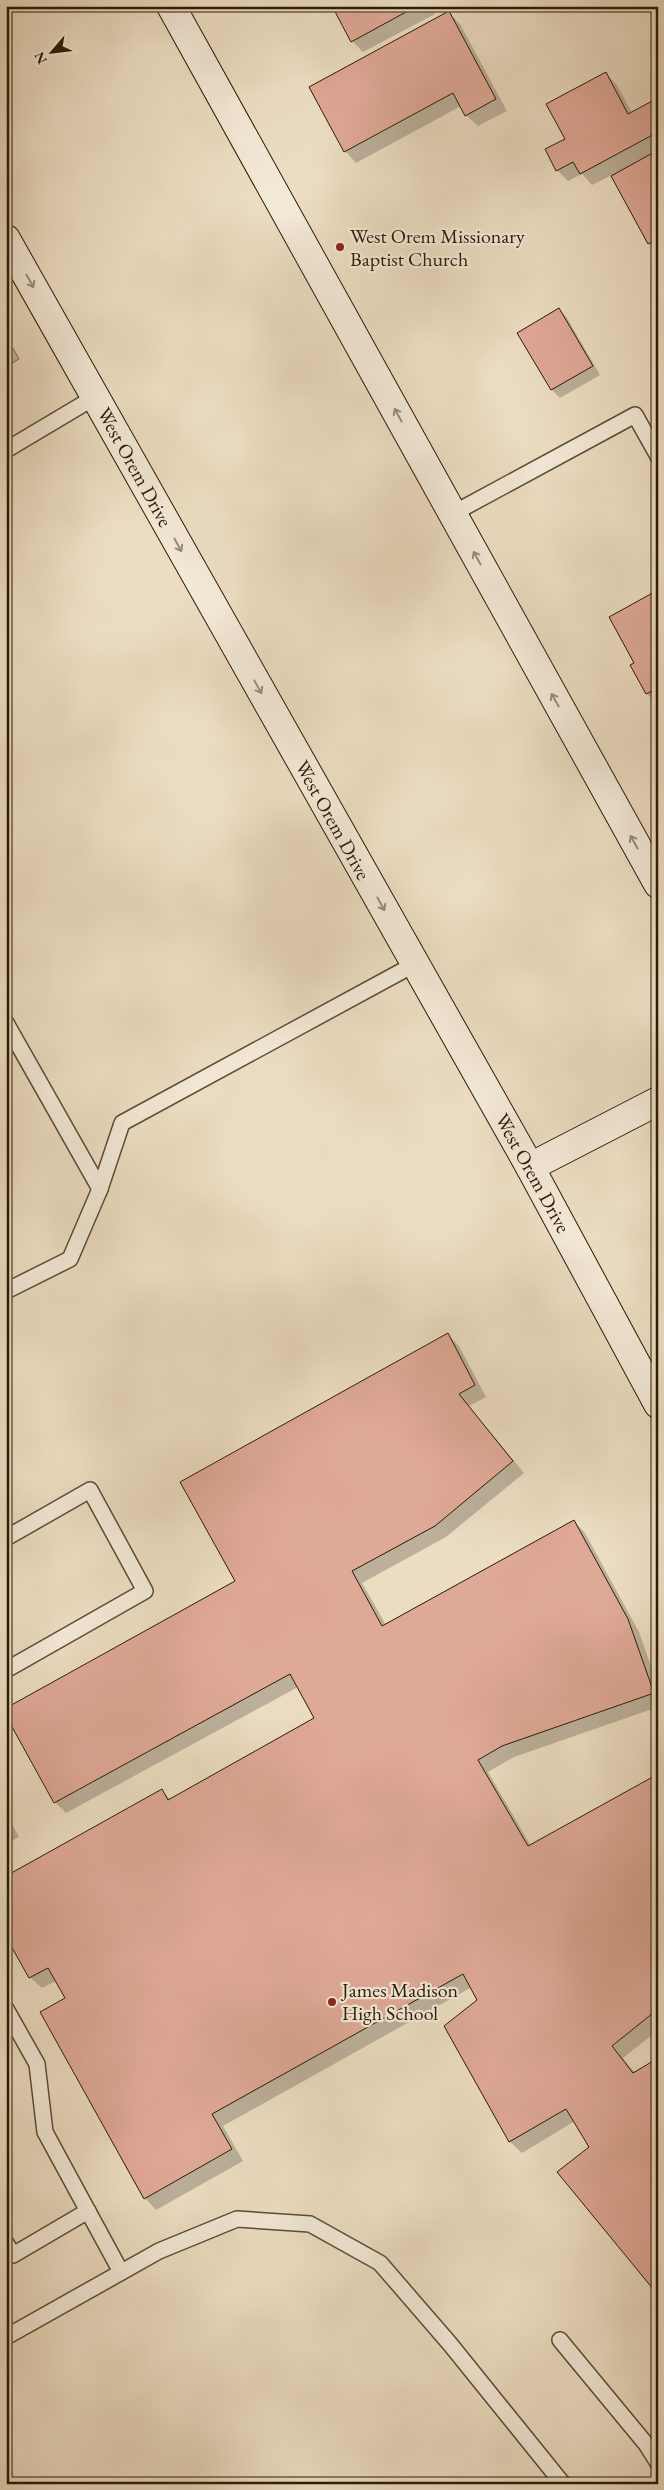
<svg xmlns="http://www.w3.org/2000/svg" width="664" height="2490" viewBox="0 0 664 2490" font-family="'EB Garamond',serif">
	<rect width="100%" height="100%" fill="#ecddc2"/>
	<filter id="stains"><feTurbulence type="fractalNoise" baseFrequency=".004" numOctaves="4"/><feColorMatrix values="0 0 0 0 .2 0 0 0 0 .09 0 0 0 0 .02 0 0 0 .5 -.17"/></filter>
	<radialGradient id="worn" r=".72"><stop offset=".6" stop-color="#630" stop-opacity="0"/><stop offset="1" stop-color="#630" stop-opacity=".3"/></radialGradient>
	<!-- green -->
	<polygon fill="#bfbf8e" stroke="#746d4a" points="6,336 19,359 6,367"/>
	<!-- shadow -->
	<g fill="#0003">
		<polygon points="333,6 431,6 435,14 363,52 352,41"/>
		<polygon points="449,13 460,24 507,111 478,126 466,115 461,106 356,163 345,151"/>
		<polygon points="605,73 617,85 632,113 654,102 658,106 658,251 649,243 612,175 592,185 582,174 568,181 557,170 567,139"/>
		<polygon points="559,309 567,318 600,375 560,398 552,390"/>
		<polygon points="658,592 658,704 647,694 632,666 636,664"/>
		<polygon points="6,1103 12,1114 6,1117"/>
		<polygon points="447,1334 459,1346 486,1397 469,1406 524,1473 446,1537 362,1583 386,1625 574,1521 585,1533 639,1632 658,1686 658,1707 514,1757 488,1772 531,1846 658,1776 658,2030 623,2058 635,2073 590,2148 575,2121 522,2153 510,2142 445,2026 479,2000 472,1987 223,2126 243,2161 156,2210 145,2198 67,1999 56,1981 42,1988 30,1977 162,1791 170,1799 316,1718 298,1687 66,1813 55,1802 237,1581"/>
		<polygon points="6,1813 19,1837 6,1844"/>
	</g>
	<!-- building -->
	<g fill="#dfa997" stroke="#291b06">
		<polygon points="332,6 417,6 351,42"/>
		<polygon points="449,11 496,99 465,116 453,93 344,152 309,87"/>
		<polygon points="606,72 628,114 654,100 658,107 658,132 580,174 573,162 556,171 545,149 565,139 546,104"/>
		<polygon points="658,150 658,239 648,244 611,176"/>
		<polygon points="559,308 593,366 551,390 517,333"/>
		<polygon points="658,590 658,688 646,694 630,665 634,663 609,617"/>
		<polygon points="448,1333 475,1385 459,1394 513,1461 435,1526 352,1571 382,1626 574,1520 628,1619 654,1693 502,1746 478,1760 528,1846 658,1774 658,2009 612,2046 633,2073 658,2058 658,2295 557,2172 589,2147 566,2109 509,2142 444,2026 477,2000 463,1974 212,2114 232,2149 144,2199 40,2012 65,1998 48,1968 29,1978 6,1937 6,1876 162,1789 168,1800 314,1718 290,1674 54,1803 6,1716 6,1708 235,1581 180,1482"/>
	</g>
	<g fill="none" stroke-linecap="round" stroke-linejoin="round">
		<!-- service casing -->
		<g stroke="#5a4c35" stroke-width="18">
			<g id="service">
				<polyline points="6,450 95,397"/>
				<polyline points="452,514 635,415 658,456"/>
				<polyline points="6,1023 100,1189"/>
				<polyline points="6,1291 70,1259 100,1189 122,1123 415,964"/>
				<polyline points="6,1538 90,1490 145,1591 6,1670"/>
				<polyline points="6,2009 37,2064 45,2132 121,2272"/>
				<polyline points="6,2243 13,2255 88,2211"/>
				<polyline points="6,2337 159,2251 237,2219 310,2224 380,2263 450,2344 563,2484"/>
				<polyline points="560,2340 646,2444 658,2463"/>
			</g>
		</g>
		<!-- secondary casing -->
		<g stroke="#291b06" stroke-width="30">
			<g id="secondary">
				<polyline points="171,6 658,884"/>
				<polyline points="6,239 530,1167 658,1404"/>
				<polyline points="530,1167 658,1101"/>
			</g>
		</g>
		<!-- service -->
		<use href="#service" stroke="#f3e9d7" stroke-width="15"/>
		<!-- secondary -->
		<use href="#secondary" stroke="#f3e9d7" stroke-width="28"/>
	</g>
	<!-- one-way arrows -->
	<defs><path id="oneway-shaft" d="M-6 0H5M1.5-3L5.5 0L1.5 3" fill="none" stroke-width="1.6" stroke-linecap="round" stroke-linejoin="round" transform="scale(1.25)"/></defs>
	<g stroke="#988c79">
		<use href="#oneway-shaft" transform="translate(30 281) rotate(61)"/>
		<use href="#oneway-shaft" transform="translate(398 415) rotate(-119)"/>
		<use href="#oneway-shaft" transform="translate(178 545) rotate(61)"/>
		<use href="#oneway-shaft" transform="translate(477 558) rotate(-119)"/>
		<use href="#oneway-shaft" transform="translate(258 687) rotate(61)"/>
		<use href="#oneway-shaft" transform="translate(555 700) rotate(-119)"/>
		<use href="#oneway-shaft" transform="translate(634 842) rotate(-119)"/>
		<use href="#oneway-shaft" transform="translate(381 904) rotate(61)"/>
	</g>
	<!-- markers -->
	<g fill="#8f2418" stroke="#f3e9d7" stroke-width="2">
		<circle cx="340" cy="247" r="5"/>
		<circle cx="332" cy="2002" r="5"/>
	</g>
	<g text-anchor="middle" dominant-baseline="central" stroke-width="4.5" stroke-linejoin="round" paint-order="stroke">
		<!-- poi labels -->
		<g font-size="20" fill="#291b06" stroke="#f3e9d7" text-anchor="start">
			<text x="350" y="236">West Orem Missionary<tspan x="350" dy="23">Baptist Church</tspan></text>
			<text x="342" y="1990">James Madison<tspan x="342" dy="23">High School</tspan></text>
		</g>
		<!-- street labels -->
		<g font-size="20" fill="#291b06" stroke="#f3e9d7">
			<text transform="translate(135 467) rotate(61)">West Orem Drive</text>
			<text transform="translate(333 820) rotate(61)">West Orem Drive</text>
			<text transform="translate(533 1173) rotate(61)">West Orem Drive</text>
		</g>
	</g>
	<!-- margin -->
	<rect width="664" height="2490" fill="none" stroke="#ecddc2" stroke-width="25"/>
	<rect x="8" y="8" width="649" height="2475" fill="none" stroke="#291b06" stroke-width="2.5"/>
	<rect x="12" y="12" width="639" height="2465" fill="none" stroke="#291b06"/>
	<!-- north arrow -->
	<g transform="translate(52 52) rotate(242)" stroke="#f3e9d7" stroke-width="4" paint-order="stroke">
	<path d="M0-4L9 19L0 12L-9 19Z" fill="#291b06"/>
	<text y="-8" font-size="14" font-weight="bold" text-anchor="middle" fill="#291b06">N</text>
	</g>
	<rect width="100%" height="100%" filter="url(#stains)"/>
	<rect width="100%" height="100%" fill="url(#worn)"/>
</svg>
